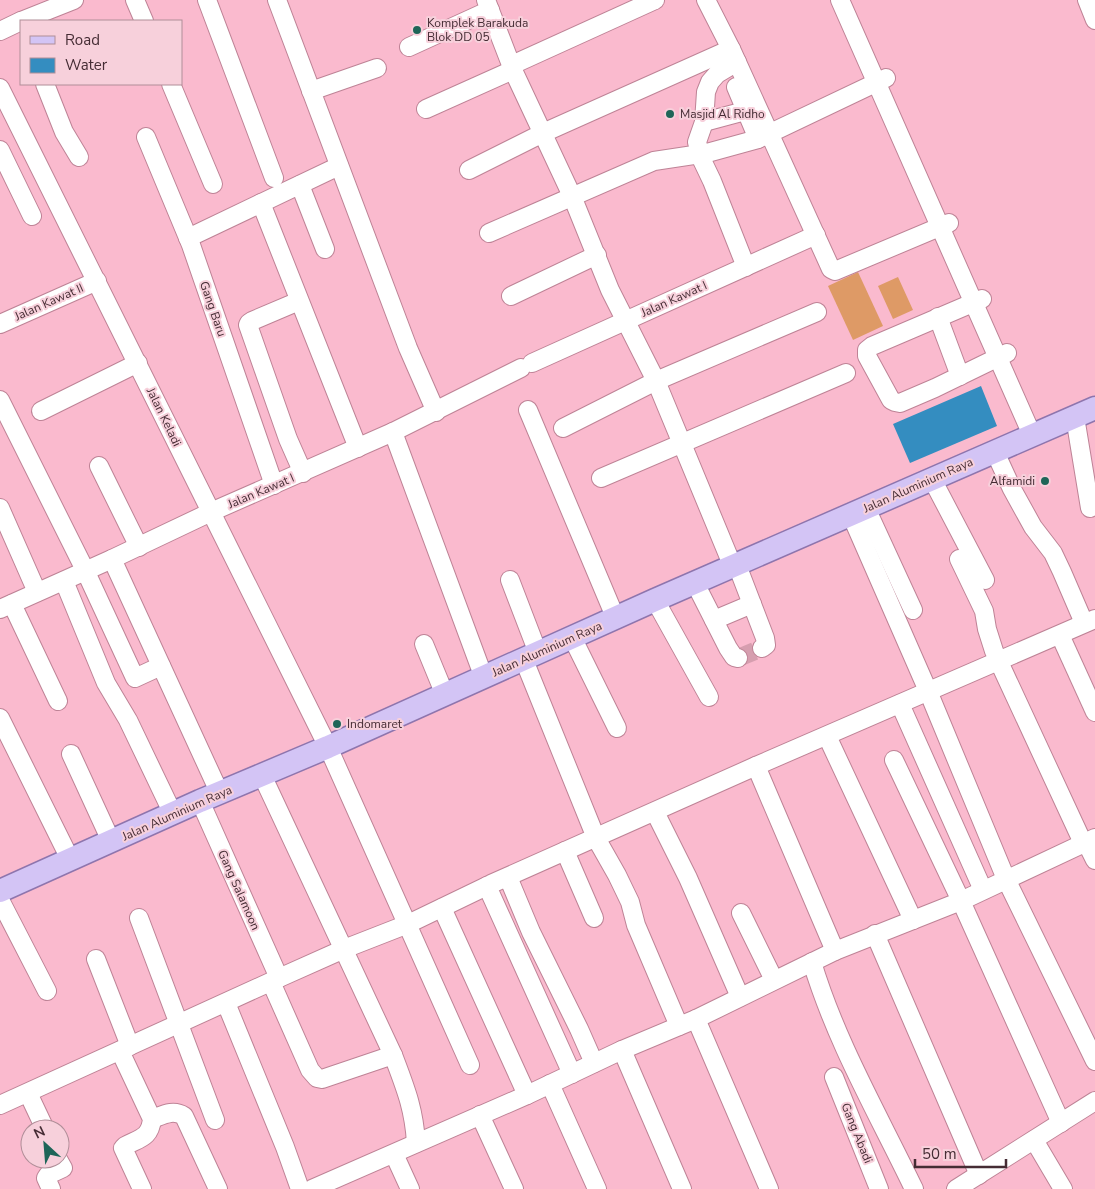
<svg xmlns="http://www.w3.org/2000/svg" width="1095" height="1189" viewBox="0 0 1095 1189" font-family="'Nunito Sans',sans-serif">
	<rect width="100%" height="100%" fill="#fabace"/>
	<!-- green -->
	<g fill="#de9a66">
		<polygon points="858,272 883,326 853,340 828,286"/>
		<polygon points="898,277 913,310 893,319 878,286"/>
	</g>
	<!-- water -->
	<polygon fill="#348dc0" points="981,386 997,426 910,463 893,424"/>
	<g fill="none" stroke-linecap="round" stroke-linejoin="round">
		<!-- minor-tunnel -->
		<polyline stroke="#d69eaf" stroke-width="18" stroke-dasharray="18 9" stroke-linecap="butt" points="738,658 762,648"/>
		<!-- minor casing -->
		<g stroke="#be8396" stroke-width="20">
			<g id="minor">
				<polyline points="135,0 144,21"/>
				<polyline points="207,0 274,178"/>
				<polyline points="277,0 408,348 436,412"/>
				<polyline points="486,0 513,70 572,196 610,290 656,381 733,567"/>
				<polyline points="706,0 731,49 831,269 835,271 949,223"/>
				<polyline points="840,0 1032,435"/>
				<polyline points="1087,0 1095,20"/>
				<polyline points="21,21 74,0"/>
				<polyline points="0,31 21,21"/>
				<polyline points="409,47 490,10"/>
				<polyline points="737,62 717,74 710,82 706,92 704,122 697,142 701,158 712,181 746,267"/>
				<polyline points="512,65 655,0"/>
				<polyline points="45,84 64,132 79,157"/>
				<polyline points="171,84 213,184"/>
				<polyline points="736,87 758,139"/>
				<polyline points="0,88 328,747 470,1065"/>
				<polyline points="311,91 377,68"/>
				<polyline points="426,109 513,70"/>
				<polyline points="704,122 745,111"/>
				<polyline points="146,137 191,245 274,485"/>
				<polyline points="0,150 32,216"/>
				<polyline points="469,170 543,133 731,49"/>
				<polyline points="300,185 325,249"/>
				<polyline points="261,203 358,448"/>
				<polyline points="489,233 654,161 707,153 758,139 886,78"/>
				<polyline points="188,238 339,166"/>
				<polyline points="511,296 597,255"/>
				<polyline points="982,299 872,346 867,350 867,356 891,400 895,402 900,403 935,388 1007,353"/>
				<polyline points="299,301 252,321 249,323 248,325 288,439 303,473"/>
				<polyline points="938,317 960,376"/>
				<polyline points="0,324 97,281"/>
				<polyline points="532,363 816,235"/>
				<polyline points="0,400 85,570 135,678 161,666"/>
				<polyline points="528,410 616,619"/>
				<polyline points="41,411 138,363"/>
				<polyline points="1075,417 1090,508"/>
				<polyline points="563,428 656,381 817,312"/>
				<polyline points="393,432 484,678"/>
				<polyline points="995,452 1012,489 1033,527 1053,553 1062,572 1084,623"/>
				<polyline points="99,466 139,547"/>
				<polyline points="601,478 846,373"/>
				<polyline points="932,479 985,580"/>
				<polyline points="0,508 37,592"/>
				<polyline points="866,508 913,610"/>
				<polyline points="851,515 928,691 1006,879 1095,1061"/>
				<polyline points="112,559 215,783 221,793"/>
				<polyline points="959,559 984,611 987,629 994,651 1083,843"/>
				<polyline points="737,565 765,638 766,645 762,648"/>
				<polyline points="510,580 538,653"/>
				<polyline points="64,581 106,683 128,720 173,814"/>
				<polyline points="695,583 728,648 734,657 738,658"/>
				<polyline points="655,600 709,697"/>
				<polyline points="12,604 58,701"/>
				<polyline points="0,609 112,559 211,512 393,432 521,368"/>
				<polyline points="714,620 752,604"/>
				<polyline points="1060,635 1095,712"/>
				<polyline points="572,637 617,728"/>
				<polyline points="424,644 445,695"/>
				<polyline points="524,660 596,838 617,875 630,902 636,925 679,1026"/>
				<polyline points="900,704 983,890"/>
				<polyline points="0,718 70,859"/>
				<polyline points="827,736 913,920"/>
				<polyline points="71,754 111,841"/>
				<polyline points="894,760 961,901 1061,1123"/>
				<polyline points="756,766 835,951"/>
				<path d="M262,775l131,280c12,32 21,53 23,88"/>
				<polyline points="200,801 279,978"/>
				<polyline points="655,812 688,878 740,997"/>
				<polyline points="1086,842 1095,860"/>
				<polyline points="565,851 594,918"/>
				<polyline points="508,877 531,932 579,1029 594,1063"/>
				<polyline points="487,886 572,1074"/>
				<polyline points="0,900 47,991"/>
				<polyline points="442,908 527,1095"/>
				<polyline points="741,913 774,980"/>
				<polyline points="139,918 215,1120"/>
				<polyline points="875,934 979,1175"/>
				<polyline points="96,959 130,1046"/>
				<path d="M812,962c24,80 66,152 102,227"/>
				<polyline points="271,982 310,1070 317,1078 322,1079 393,1055"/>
				<polyline points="226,1003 285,1147 300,1189"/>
				<polyline points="696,1019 769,1189"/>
				<polyline points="622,1050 682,1189"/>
				<path d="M120,1051l32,68c-2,19 -12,19 -27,27l-2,2 19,41"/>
				<polyline points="834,1077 879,1189"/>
				<polyline points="550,1084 597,1189"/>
				<polyline points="28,1093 45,1129"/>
				<polyline points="0,1105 279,978 344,949 408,924 491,884 756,766 1095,619"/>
				<polyline points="480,1115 514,1189"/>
				<path d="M152,1119c11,-4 21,-10 32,-3l34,73"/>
				<polyline points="1034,1140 1063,1189"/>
				<polyline points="394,1154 410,1189"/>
				<polyline points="51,1189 46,1178 48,1175 63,1168 58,1159"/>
				<polyline points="312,1189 527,1095 622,1050 696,1019 835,951 961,901 1095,838"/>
				<polyline points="956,1189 1095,1101"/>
			</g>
		</g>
		<!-- major casing -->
		<g stroke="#8e75ad" stroke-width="25">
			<polyline id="major" points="0,891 200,801 328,747 655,600 1095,408"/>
		</g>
		<!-- minor -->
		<use href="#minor" stroke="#fff" stroke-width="18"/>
		<!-- major -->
		<use href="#major" stroke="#d3c4f5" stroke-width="22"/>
	</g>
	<!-- markers -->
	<g fill="#1f6558" stroke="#f7d0db" stroke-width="2">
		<circle cx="417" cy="30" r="5"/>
		<circle cx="670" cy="114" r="5"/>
		<circle cx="1045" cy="481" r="5"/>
		<circle cx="337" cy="724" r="5"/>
	</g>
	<g text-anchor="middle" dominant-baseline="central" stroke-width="4" stroke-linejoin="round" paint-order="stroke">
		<!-- poi labels -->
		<g font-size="12" fill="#452c34" stroke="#f7d0db" text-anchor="start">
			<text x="427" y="23">Komplek Barakuda<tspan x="427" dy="14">Blok DD 05</tspan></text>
			<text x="680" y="114">Masjid Al Ridho</text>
			<text x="1035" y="481" text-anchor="end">Alfamidi</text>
			<text x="347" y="724">Indomaret</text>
		</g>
		<!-- street labels -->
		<g font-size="12" fill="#452c34" stroke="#f7d0db">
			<text transform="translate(674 299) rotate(-24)">Jalan Kawat I</text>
			<text transform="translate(49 302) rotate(-24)">Jalan Kawat II</text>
			<text transform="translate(213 309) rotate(71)">Gang Baru</text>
			<text transform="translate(164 417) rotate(64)">Jalan Keladi</text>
			<text transform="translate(918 485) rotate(-24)">Jalan Aluminium Raya</text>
			<text transform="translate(261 491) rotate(-23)">Jalan Kawat I</text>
			<text transform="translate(547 649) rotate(-24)">Jalan Aluminium Raya</text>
			<text transform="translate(177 813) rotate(-24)">Jalan Aluminium Raya</text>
			<text transform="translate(239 890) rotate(66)">Gang Salamoon</text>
			<text transform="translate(857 1133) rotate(68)">Gang Abadi</text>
		</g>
	</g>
	<!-- legend -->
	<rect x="20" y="20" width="162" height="65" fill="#f7d0db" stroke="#b08e98"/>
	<rect x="30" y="36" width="25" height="8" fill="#d3c4f5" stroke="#b08e98"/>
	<text x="65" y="45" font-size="15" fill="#452c34">Road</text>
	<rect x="30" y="58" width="25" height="15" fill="#348dc0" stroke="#b08e98"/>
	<text x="65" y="70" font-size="15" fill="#452c34">Water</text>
	<!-- north arrow -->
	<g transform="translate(45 1144) rotate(334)"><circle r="24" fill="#f7d0db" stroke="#b08e98"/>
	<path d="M0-4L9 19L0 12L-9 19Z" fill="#1f6558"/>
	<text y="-8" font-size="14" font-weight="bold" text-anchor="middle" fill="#452c34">N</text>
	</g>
	<!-- scale -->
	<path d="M915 1159v8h91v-8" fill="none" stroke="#452c34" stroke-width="2.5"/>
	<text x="922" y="1159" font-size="15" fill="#452c34" stroke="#f7d0db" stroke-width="4" paint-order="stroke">50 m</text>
</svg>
